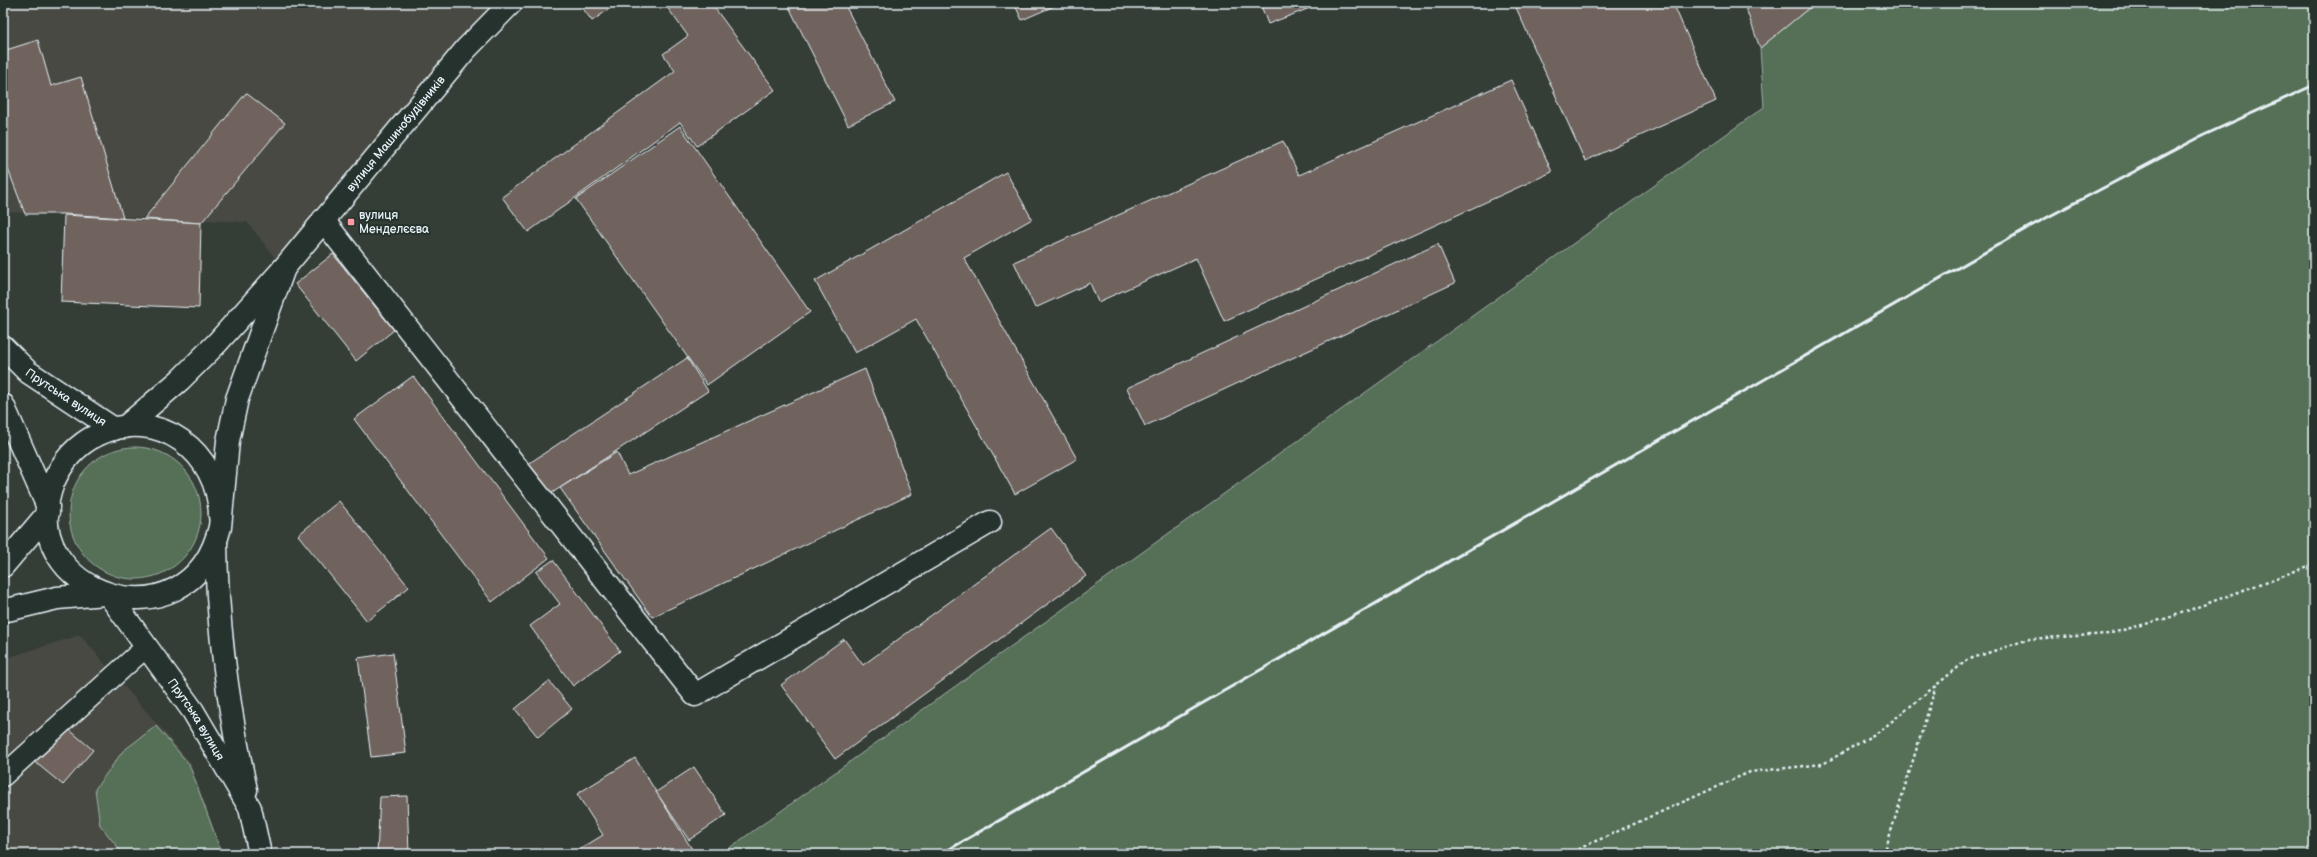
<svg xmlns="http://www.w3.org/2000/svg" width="2317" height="857" viewBox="0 0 2317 857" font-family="'Balsamiq Sans',sans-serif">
	<rect width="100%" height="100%" fill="#353d37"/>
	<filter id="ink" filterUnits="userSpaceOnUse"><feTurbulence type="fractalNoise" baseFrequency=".025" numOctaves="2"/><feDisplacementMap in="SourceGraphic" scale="8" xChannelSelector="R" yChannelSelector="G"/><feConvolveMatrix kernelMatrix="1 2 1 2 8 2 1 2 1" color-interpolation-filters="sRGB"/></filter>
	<g filter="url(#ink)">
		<!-- built -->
		<g fill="#474942">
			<polygon points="3,3 505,3 281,266 247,222 3,212"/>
			<polygon points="80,635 190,762 223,854 3,854 3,659"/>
		</g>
		<!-- green -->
		<g fill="#547056" stroke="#9eb0a7">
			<polygon points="1815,3 2314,3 2314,854 721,854 1764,107 1760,48"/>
			<circle cx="135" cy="513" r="66"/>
			<polygon points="156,726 189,764 222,854 123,854 100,825 95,789 123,751"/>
		</g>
		<!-- building -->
		<g fill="#70645d" stroke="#e8f1f8">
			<polygon points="579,3 618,3 592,21"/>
			<polygon points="664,3 711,3 775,90 697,146 680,122 528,232 502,197 675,71 663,54 688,36"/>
			<polygon points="787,3 844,3 895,102 848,125"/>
			<polygon points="1014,3 1061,3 1022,20"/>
			<polygon points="1260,3 1308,3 1310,8 1268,24"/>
			<polygon points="1514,3 1673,3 1716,101 1585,161"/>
			<polygon points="1744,3 1815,3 1760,48"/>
			<polygon points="38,40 51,86 81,77 123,218 64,214 25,214 3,156 3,51"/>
			<polygon points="1511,80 1552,172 1224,321 1196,258 1098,302 1090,283 1035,308 1014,262 1283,141 1299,175"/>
			<polygon points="246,93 285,123 201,223 144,219"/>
			<polygon points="680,126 810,312 707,385 576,199"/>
			<polygon points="1006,172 1032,219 964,258 1077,459 1015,494 916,319 855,353 815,281"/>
			<polygon points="64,215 201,223 199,308 61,302"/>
			<polygon points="1438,244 1455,283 1145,426 1127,388"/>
			<polygon points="333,254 394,330 356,361 295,284"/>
			<polygon points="687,358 708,391 549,495 528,464"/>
			<polygon points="865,369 912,494 652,617 560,488 617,452 628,475"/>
			<polygon points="413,376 549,558 492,602 354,419"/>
			<polygon points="339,501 409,587 367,621 298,535"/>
			<polygon points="1051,528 1086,576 835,759 781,685 844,639 863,665"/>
			<polygon points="553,560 620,651 573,686 530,626 560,604 536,572"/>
			<polygon points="393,653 406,753 371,757 358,658"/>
			<polygon points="549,681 572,709 538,737 515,709"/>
			<polygon points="65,726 93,750 63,785 35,762"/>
			<polygon points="635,758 695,854 572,854 603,835 577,794"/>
			<polygon points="694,767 726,815 689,840 656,792"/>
			<polygon points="407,796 409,854 377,854 380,797"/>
		</g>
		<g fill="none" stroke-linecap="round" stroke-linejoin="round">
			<!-- service casing -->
			<g stroke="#e8f1f8" stroke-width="23">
				<polyline id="service" points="3,776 146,647"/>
			</g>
			<!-- minor casing -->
			<g stroke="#e8f1f8" stroke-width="25">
				<g id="minor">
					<polyline points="323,220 695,695 990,522"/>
					<path id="s1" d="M3,347l25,25 86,57"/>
					<polyline points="3,405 48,507"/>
				</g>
			</g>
			<!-- tertiary casing -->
			<g stroke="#e8f1f8" stroke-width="25">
				<g id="tertiary">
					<path id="s2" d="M125,427l55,-47 37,-37 67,-75 182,-219 45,-46"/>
					<path d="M220,516c-1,-64 -62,-111 -123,-81 -21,10 -35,27 -44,48 -42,110 136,171 167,44l8,-86 9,-42 47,-131"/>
					<path d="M216,543c1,84 12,164 30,247"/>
					<polyline points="3,566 48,513"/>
					<path id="s3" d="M109,595l84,116 57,97 10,46"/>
					<polyline points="3,611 57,598 105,594"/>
				</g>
			</g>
			<!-- path -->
			<g stroke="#e8f1f8" stroke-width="2.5" stroke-dasharray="3 3" stroke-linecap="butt">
				<polyline points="1567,854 1750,772 1823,764 1880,731 1967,660 2029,639 2108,634 2168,618 2314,564"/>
				<polyline points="1884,854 1936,686"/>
			</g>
			<!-- service -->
			<use href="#service" stroke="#26332d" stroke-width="20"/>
			<!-- minor -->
			<use href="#minor" stroke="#26332d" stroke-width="22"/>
			<!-- tertiary -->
			<use href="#tertiary" stroke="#26332d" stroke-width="22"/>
			<!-- rail -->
			<polyline stroke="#e8f1f8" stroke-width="3" points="941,854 2029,227 2202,136 2314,85"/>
		</g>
	</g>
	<!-- markers -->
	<rect fill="#ff9aa2" stroke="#26332d" stroke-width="1.5" x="347" y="218" width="8" height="8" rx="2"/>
	<g text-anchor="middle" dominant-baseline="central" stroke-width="4" stroke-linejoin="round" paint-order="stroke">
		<!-- street labels -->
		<g font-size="12" fill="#e8f1f8" stroke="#26332d">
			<text stroke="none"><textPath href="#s2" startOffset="400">вулиця Машинобудівників</textPath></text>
			<text stroke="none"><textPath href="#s1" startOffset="81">Прутська вулиця</textPath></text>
			<text stroke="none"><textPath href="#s3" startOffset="152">Прутська вулиця</textPath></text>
		</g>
		<!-- poi labels -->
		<g font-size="12" fill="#e8f1f8" stroke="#26332d" text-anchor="start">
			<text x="359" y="215">вулиця<tspan x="359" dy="14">Менделєєва</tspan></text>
		</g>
	</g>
	<!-- margin -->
	<rect width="2317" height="857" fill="none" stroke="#26332d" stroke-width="16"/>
	<rect x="8" y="8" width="2301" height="841" fill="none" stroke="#e8f1f8" stroke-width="1.5" filter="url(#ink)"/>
</svg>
